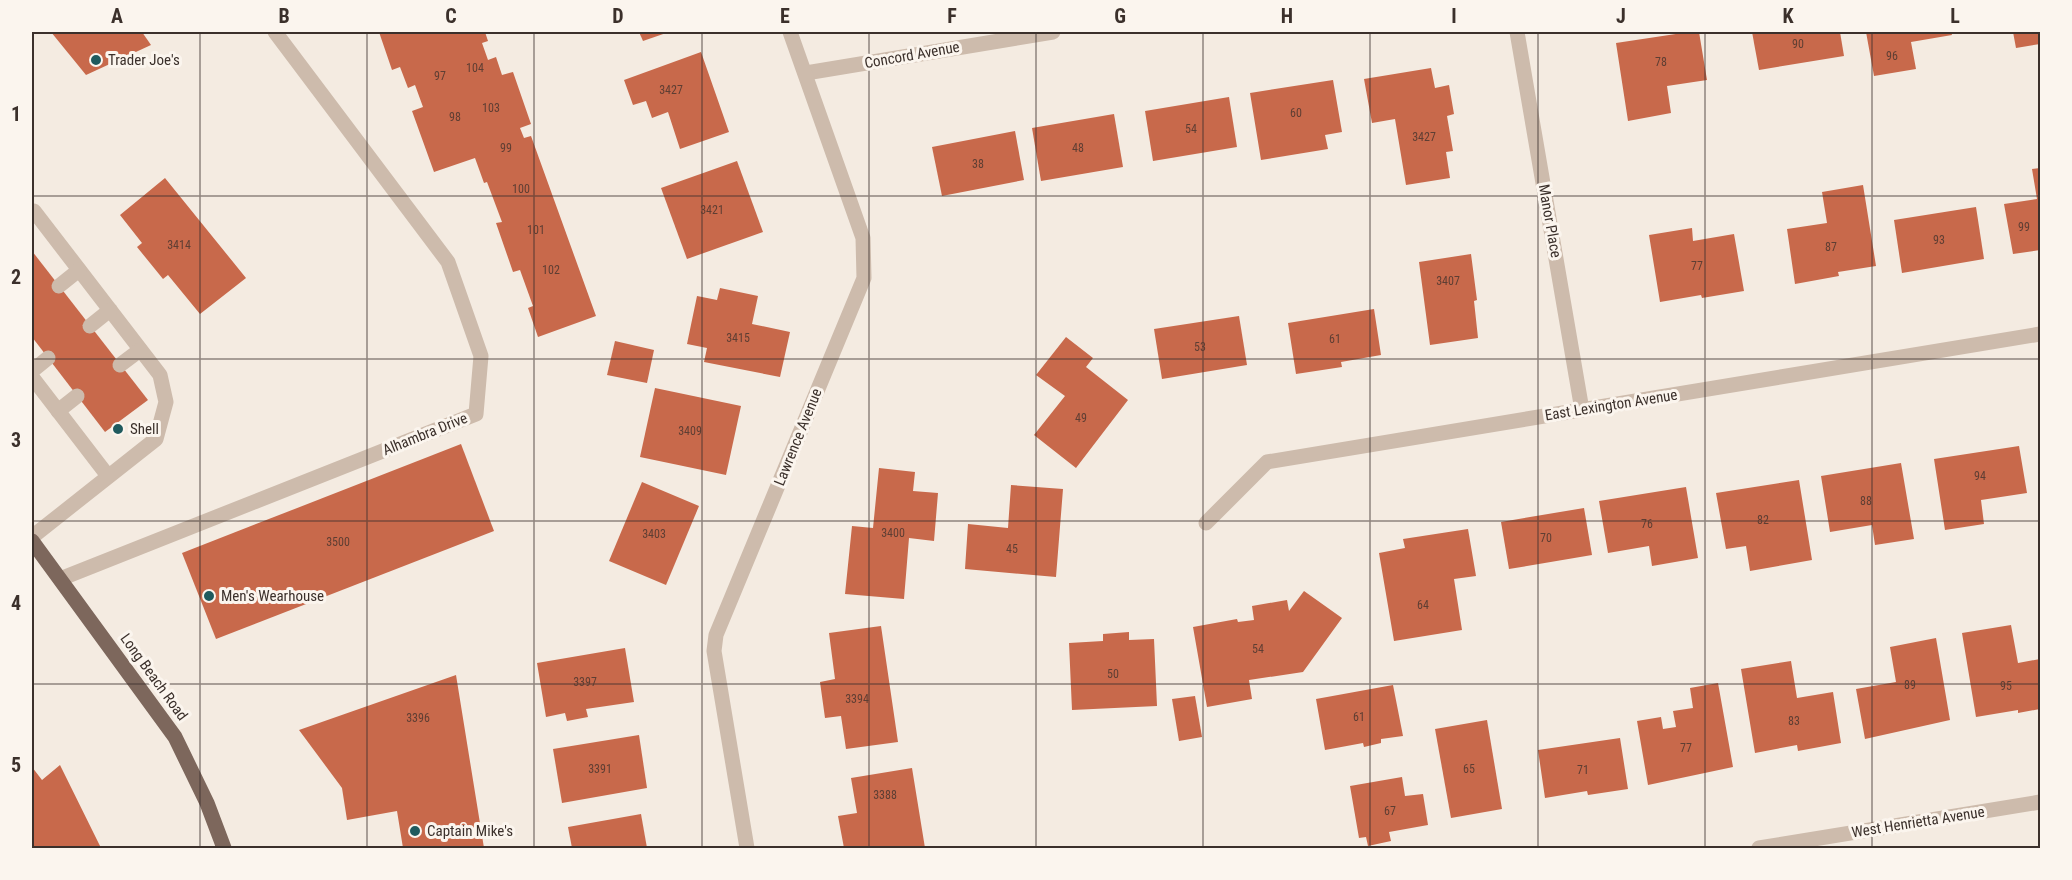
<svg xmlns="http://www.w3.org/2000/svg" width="2072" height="880" viewBox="0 0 2072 880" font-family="'Roboto Condensed',sans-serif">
	<rect width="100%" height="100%" fill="#f4ebe1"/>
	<!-- building -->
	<g fill="#c8694b">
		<polygon points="51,32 142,32 151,45 86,75"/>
		<polygon points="379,32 485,32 488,41 482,43 488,60 496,57 502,75 513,72 531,124 520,128 524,138 531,136 596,316 538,337 528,308 533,306 520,270 513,272 496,223 502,222 487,182 484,183 475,158 434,172 412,111 423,107 415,85 408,88 400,67 392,70"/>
		<polygon points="639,32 669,32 643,41"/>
		<polygon points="1689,32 1699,32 1707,80 1667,86 1671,113 1628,121 1616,43"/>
		<polygon points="1752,32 1840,32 1844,56 1759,70"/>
		<polygon points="1866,32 1951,32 1952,35 1911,42 1916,69 1874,76"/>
		<polygon points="2013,32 2040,32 2040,44 2016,48"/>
		<polygon points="701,52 729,132 680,149 668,112 652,118 646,101 633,105 624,80"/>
		<polygon points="1431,68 1435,88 1449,85 1454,114 1447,116 1453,151 1446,152 1450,178 1406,185 1395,119 1372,123 1364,79"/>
		<polygon points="1333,80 1342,132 1325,135 1328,149 1261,160 1250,93"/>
		<polygon points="1229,97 1237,147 1153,161 1145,111"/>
		<polygon points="1114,114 1123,167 1041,181 1032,128"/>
		<polygon points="1015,131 1024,180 942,196 932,147"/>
		<polygon points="737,161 763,232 687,259 661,188"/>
		<polygon points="2040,168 2040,250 2013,254 2004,204 2037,199 2032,169"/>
		<polygon points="165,178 246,278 200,314 168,275 163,279 137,247 142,243 120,215"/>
		<polygon points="1863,185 1876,266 1838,272 1839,276 1795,284 1787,229 1827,223 1822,192"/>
		<polygon points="1976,207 1984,259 1902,273 1894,220"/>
		<polygon points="1692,228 1693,241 1734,234 1744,291 1702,298 1701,295 1660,302 1649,235"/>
		<polygon points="32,251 148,400 105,432 32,337"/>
		<polygon points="1471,254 1477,300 1474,301 1478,338 1430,345 1419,262"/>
		<polygon points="720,288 758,296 752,324 790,332 780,377 704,362 707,348 687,344 697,296 717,300"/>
		<polygon points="1374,309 1381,355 1341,362 1342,367 1296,374 1288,323"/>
		<polygon points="1239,316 1247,365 1162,379 1154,329"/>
		<polygon points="1066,337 1093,358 1086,367 1128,400 1076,468 1034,435 1065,396 1036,375"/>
		<polygon points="615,341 654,350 647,383 607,375"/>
		<polygon points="655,388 741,406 726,475 640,457"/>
		<polygon points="461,444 494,531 216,639 182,553"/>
		<polygon points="2019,446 2027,493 1981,500 1984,524 1945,530 1934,459"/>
		<polygon points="1901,463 1914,539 1875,545 1872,525 1830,532 1821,476"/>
		<polygon points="879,468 915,472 913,491 938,493 934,541 909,538 904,599 845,594 852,526 873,528"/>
		<polygon points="1799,480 1812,560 1750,571 1746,546 1726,549 1716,493"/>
		<polygon points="642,482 699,506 666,585 609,561"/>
		<polygon points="1011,485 1063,489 1056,577 965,569 968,524 1008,528"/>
		<polygon points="1686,487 1698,558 1652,566 1649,546 1608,553 1599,501"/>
		<polygon points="1584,508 1592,555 1509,569 1501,522"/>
		<polygon points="1468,529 1476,576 1454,579 1462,630 1394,641 1379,553 1405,548 1403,539"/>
		<polygon points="1304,591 1342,618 1303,672 1249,680 1252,699 1207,707 1193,627 1237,619 1238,622 1254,620 1252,606 1287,600 1289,611"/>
		<polygon points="2011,625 2018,663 2040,659 2040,709 2018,713 2018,710 1976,717 1962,633"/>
		<polygon points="881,626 898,742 846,749 841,716 825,718 820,682 835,679 829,633"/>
		<polygon points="1129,632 1129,640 1154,639 1157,706 1072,710 1069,643 1103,641 1103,634"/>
		<polygon points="1936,638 1950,720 1865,739 1856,689 1896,682 1890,647"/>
		<polygon points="625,648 634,702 586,709 588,717 567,721 565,713 546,717 537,663"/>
		<polygon points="1791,661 1797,698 1833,692 1841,743 1798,751 1797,745 1755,753 1741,669"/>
		<polygon points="456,675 484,848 403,848 397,811 347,820 342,788 299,730"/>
		<polygon points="1718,683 1733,767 1648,785 1637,721 1661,717 1663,729 1676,727 1673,711 1693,708 1690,688"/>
		<polygon points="1393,685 1403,736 1381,739 1381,743 1364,747 1363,743 1325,750 1316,699"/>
		<polygon points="1195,696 1202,737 1179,741 1172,699"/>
		<polygon points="1487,720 1502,809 1451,818 1435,729"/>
		<polygon points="639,735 647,788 562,803 553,749"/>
		<polygon points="1620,738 1628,789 1588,795 1587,791 1545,798 1538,750"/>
		<polygon points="60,765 101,848 32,848 32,767 42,780"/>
		<polygon points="912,768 925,848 844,848 838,816 857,813 851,778"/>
		<polygon points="1402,777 1405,796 1423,794 1428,825 1389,832 1391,841 1368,846 1366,837 1359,838 1350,786"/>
		<polygon points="641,814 647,848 572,848 568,827"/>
	</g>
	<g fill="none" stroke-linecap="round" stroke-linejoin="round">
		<!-- lane -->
		<g stroke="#cdbbac" stroke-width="15">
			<polyline points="32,212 34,211 160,375 166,402 156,439 32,537"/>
			<polyline points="59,286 79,270"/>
			<polyline points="90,326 110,310"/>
			<polyline points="120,365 140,350"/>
			<polyline points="32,371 48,358"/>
			<polyline points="32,377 108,476"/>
			<polyline points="58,411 77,396"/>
		</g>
		<!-- street -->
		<g stroke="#cdbbac" stroke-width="15">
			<polyline points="1517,32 1582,410"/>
			<polyline points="806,73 1053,32"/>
			<polyline points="1206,523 1267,462 2040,334"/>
			<polyline points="60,579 476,414 481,356 448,262 275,32"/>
			<polyline points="747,848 714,651 716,635 864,278 863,238 790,32"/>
			<polyline points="1759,848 2040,802"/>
		</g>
		<!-- primary -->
		<polyline stroke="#7d675c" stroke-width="15" points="32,541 175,737 207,803 224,848"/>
	</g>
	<!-- grid -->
	<path fill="none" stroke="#3b302b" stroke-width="1.5" stroke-opacity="0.55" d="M200,32v816M367,32v816M534,32v816M702,32v816M869,32v816M1036,32v816M1203,32v816M1370,32v816M1538,32v816M1705,32v816M1872,32v816M32,196h2008M32,359h2008M32,521h2008M32,684h2008"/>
	<!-- markers -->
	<g fill="#1f5a5e" stroke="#fbf5ee" stroke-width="2">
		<circle cx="96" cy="60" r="6"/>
		<circle cx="118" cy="429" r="6"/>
		<circle cx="209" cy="596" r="6"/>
		<circle cx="415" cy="831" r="6"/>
	</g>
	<g text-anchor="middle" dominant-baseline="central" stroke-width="6" stroke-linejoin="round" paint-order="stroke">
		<!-- number labels -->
		<g font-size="12" fill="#5e3e33">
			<text x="1798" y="44">90</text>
			<text x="1892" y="56">96</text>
			<text x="1661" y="62">78</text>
			<text x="475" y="68">104</text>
			<text x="440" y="76">97</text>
			<text x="671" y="90">3427</text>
			<text x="491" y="108">103</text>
			<text x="1296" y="113">60</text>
			<text x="455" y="117">98</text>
			<text x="1191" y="129">54</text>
			<text x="1424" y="137">3427</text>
			<text x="506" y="148">99</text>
			<text x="1078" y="148">48</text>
			<text x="978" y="164">38</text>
			<text x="521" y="189">100</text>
			<text x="712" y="210">3421</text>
			<text x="2024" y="227">99</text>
			<text x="536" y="230">101</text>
			<text x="1939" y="240">93</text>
			<text x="179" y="245">3414</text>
			<text x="1831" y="247">87</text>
			<text x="1697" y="266">77</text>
			<text x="551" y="270">102</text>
			<text x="1448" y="281">3407</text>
			<text x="738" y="338">3415</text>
			<text x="1335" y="339">61</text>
			<text x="1200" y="347">53</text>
			<text x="1081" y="418">49</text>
			<text x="690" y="431">3409</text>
			<text x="1980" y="476">94</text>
			<text x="1866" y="501">88</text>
			<text x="1763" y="520">82</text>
			<text x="1647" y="524">76</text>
			<text x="893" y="533">3400</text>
			<text x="654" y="534">3403</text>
			<text x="1546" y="538">70</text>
			<text x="338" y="542">3500</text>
			<text x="1012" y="549">45</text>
			<text x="1423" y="605">64</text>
			<text x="1258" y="649">54</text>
			<text x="1113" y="674">50</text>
			<text x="585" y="682">3397</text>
			<text x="1910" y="685">89</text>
			<text x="2006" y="686">95</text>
			<text x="857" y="699">3394</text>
			<text x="1359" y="717">61</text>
			<text x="418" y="718">3396</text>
			<text x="1794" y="721">83</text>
			<text x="1686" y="748">77</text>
			<text x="600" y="769">3391</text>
			<text x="1469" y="769">65</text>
			<text x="1583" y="770">71</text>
			<text x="885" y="795">3388</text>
			<text x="1390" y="811">67</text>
		</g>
		<!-- street labels -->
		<g font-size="15" fill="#3b302b" stroke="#fbf5ee">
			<text transform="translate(912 55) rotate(-10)">Concord Avenue</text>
			<text transform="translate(1550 221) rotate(80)">Manor Place</text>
			<text transform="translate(1611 405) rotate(-9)">East Lexington Avenue</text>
			<text transform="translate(425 434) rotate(-22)">Alhambra Drive</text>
			<text transform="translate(798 437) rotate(-68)">Lawrence Avenue</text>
			<text transform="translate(154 677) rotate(54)">Long Beach Road</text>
			<text transform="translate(1918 822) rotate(-9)">West Henrietta Avenue</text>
		</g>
		<!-- poi labels -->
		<g font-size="15" fill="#3b302b" stroke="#fbf5ee" text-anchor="start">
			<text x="108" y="60">Trader Joe's</text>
			<text x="130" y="429">Shell</text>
			<text x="221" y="596">Men's Wearhouse</text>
			<text x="427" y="831">Captain Mike's</text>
		</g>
	</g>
	<!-- border -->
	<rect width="2072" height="880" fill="none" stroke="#fbf5ee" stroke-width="66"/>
	<rect x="33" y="33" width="2006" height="814" fill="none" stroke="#3b302b" stroke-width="2"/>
	<g font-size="20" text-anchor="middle" font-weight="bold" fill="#3b302b">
		<text x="117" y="23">A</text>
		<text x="284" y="23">B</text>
		<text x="451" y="23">C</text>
		<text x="618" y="23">D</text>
		<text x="785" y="23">E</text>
		<text x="952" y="23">F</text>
		<text x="1120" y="23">G</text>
		<text x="1287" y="23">H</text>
		<text x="1454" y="23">I</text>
		<text x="1621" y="23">J</text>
		<text x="1788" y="23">K</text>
		<text x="1955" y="23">L</text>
		<text x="16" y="121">1</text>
		<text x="16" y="284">2</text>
		<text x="16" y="447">3</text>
		<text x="16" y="610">4</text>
		<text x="16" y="772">5</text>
	</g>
</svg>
